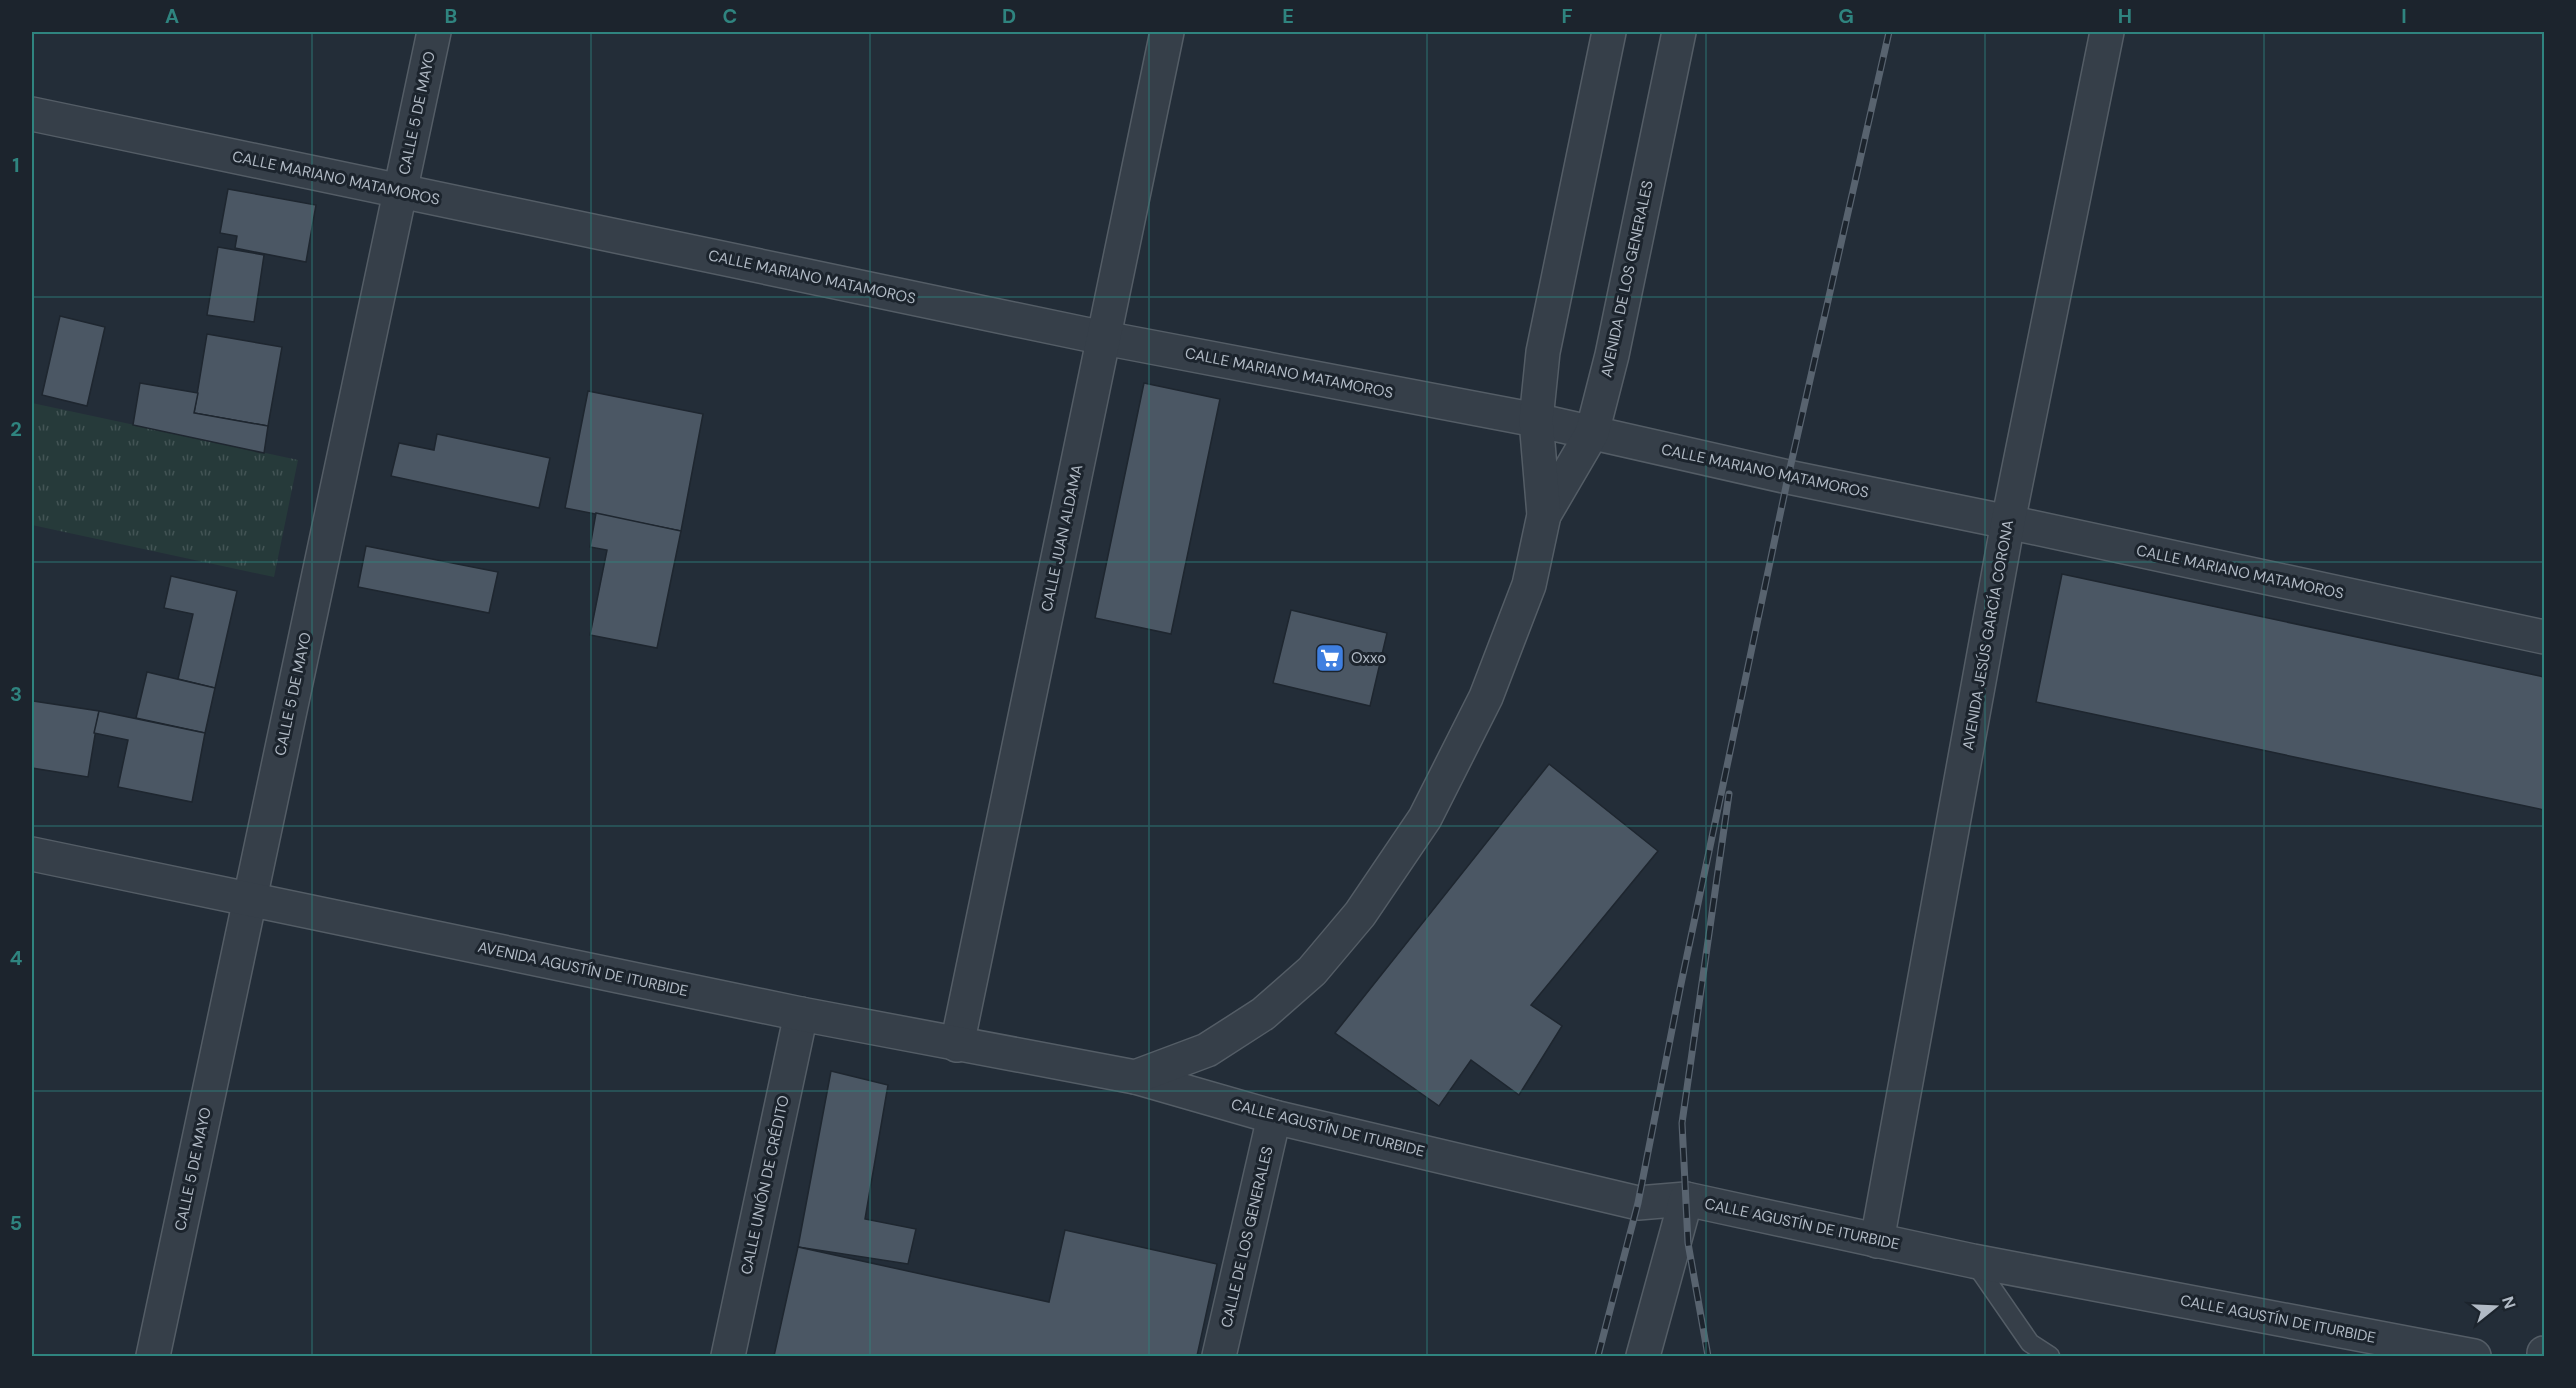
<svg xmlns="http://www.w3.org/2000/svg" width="2576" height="1388" viewBox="0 0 2576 1388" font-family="'DM Sans',sans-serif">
	<defs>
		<pattern id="grass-tufts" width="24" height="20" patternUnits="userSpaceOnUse" patternTransform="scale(1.5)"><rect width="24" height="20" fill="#263a3a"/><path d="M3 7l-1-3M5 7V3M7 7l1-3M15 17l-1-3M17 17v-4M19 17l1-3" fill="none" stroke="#435455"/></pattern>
	</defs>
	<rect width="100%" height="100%" fill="#232d38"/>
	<!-- grass -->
	<polygon fill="url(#grass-tufts)" points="32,403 298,460 274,577 32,525"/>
	<!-- building -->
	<g fill="#4b5764" stroke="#1e262f" stroke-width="1.5">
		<polygon points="228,189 316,205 306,262 235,248 237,236 220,233"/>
		<polygon points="218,247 264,255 254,322 207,315"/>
		<polygon points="60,316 105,327 87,406 42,395"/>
		<polygon points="207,334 282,347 268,426 194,413"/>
		<polygon points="140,383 198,393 194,413 268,426 264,453 133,425"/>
		<polygon points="1144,383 1220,399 1171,634 1095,618"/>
		<polygon points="588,391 703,414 681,531 565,508"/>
		<polygon points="437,434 550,458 539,508 391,476 399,443 434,450"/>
		<polygon points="596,513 681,531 657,648 590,635 607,550 590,547"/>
		<polygon points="366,546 498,572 489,613 358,587"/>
		<polygon points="2062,574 2544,677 2544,810 2036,702"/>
		<polygon points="171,576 237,591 215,688 178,679 193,614 164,608"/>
		<polygon points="1291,610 1387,633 1370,706 1273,683"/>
		<polygon points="147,672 215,688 205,733 136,718"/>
		<polygon points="33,701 99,711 88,777 32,768"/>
		<polygon points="99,711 205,733 192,802 118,787 128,740 94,733"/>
		<polygon points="1549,764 1658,851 1531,1005 1562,1026 1519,1095 1471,1060 1439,1106 1335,1033"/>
		<polygon points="831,1071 888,1085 865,1219 916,1229 908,1264 798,1247"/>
		<polygon points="1065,1230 1217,1264 1197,1356 774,1356 798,1247 1049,1302"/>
	</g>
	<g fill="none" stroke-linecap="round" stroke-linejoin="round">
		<!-- service casing -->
		<g stroke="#545d66" stroke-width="21">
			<polyline id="service" points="1974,1262 2030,1343 2050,1356"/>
		</g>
		<!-- minor casing -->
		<g stroke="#545d66" stroke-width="36">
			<g id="minor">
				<polyline points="32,114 1104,338 1536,420 1788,477 2008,522 2544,637"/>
				<polyline points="957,1045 1167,32"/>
				<polyline points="1135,1077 1274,1117 1638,1203 1686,1199 1973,1261 2474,1356"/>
				<polyline points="1877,1241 2008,522 2107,32"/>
				<polyline points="153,1356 434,32"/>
				<polyline points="728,1356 801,1014"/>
				<polyline points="1219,1356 1274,1117"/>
				<polyline points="1643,1356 1686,1199"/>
				<polyline points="2544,1356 2544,1353"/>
			</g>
		</g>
		<!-- tertiary casing -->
		<g stroke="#545d66" stroke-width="36">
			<g id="tertiary">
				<polyline points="1544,515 1592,433 1612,355 1679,32"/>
				<polyline points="32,854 801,1014 1135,1077 1207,1050 1263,1014 1312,971 1360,914 1425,818 1486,697 1529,585 1544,515 1536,420 1543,352 1609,32"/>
			</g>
		</g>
		<!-- service -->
		<use href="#service" stroke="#363f49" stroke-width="18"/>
		<!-- minor -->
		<use href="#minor" stroke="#363f49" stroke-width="33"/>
		<!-- tertiary -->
		<use href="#tertiary" stroke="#363f49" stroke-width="33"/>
		<!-- rail casing -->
		<g stroke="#58636f" stroke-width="7">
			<g id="rail">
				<polyline points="1598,1356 1638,1203 1681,984 1788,477 1889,32"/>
				<polyline points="1708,1356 1688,1243 1682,1123 1729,794"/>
			</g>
		</g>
		<!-- rail -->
		<use href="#rail" stroke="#1c242d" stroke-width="4.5" stroke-dasharray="14" stroke-linecap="butt"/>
	</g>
	<!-- grid -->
	<path fill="none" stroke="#2f847f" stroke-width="1.5" stroke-opacity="0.55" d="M312,32v1324M591,32v1324M870,32v1324M1149,32v1324M1427,32v1324M1706,32v1324M1985,32v1324M2264,32v1324M32,297h2512M32,562h2512M32,826h2512M32,1091h2512"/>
	<!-- icons -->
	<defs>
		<g id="supermarket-square" transform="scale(1.5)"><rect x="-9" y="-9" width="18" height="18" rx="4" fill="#3f7fe0" stroke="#1c242d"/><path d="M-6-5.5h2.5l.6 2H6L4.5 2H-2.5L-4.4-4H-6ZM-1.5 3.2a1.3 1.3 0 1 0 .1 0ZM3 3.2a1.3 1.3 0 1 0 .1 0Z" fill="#fff"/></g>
	</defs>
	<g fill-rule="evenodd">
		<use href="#supermarket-square" x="1330" y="658"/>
	</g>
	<g text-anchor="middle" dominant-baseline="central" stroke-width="6" stroke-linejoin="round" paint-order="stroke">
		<!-- street labels -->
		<g font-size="15" fill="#b1bac5" stroke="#1c242d">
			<text transform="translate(417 113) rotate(-78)">CALLE 5 DE MAYO</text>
			<text transform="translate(336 178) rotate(12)">CALLE MARIANO MATAMOROS</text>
			<text transform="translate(812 277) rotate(12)">CALLE MARIANO MATAMOROS</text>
			<text transform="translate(1627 279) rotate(-78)">AVENIDA DE LOS GENERALES</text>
			<text transform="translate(1289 373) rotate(11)">CALLE MARIANO MATAMOROS</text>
			<text transform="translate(1765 471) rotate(12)">CALLE MARIANO MATAMOROS</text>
			<text transform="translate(1062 538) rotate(-78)">CALLE JUAN ALDAMA</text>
			<text transform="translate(2240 572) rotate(12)">CALLE MARIANO MATAMOROS</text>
			<text transform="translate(1988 635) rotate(-80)">AVENIDA JESÚS GARCÍA CORONA</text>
			<text transform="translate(293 694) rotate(-78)">CALLE 5 DE MAYO</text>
			<text transform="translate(583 969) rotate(12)">AVENIDA AGUSTÍN DE ITURBIDE</text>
			<text transform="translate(1328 1128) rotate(14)">CALLE AGUSTÍN DE ITURBIDE</text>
			<text transform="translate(193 1169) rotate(-78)">CALLE 5 DE MAYO</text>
			<text transform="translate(765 1185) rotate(-78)">CALLE UNIÓN DE CRÉDITO</text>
			<text transform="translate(1802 1224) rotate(12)">CALLE AGUSTÍN DE ITURBIDE</text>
			<text transform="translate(1247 1237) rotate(-77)">CALLE DE LOS GENERALES</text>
			<text transform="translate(2278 1319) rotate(11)">CALLE AGUSTÍN DE ITURBIDE</text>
		</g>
		<!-- poi labels -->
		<g font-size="15" fill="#b1bac5" stroke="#1c242d" text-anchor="start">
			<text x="1351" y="658">Oxxo</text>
		</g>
	</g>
	<!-- border -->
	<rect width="2576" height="1388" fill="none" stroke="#1c242d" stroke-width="66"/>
	<!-- north arrow -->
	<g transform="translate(2495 1307) rotate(72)" stroke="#1c242d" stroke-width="4.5" paint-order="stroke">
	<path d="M0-4.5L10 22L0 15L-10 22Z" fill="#b1bac5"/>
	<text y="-9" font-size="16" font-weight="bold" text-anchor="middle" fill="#b1bac5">N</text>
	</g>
	<rect x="33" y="33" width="2510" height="1322" fill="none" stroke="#2f847f" stroke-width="2"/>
	<g font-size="20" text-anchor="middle" font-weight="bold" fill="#2f847f">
		<text x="172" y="23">A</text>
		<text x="451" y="23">B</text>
		<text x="730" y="23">C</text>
		<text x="1009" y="23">D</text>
		<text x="1288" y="23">E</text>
		<text x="1567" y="23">F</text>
		<text x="1846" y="23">G</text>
		<text x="2125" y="23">H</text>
		<text x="2404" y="23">I</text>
		<text x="16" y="172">1</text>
		<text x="16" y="436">2</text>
		<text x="16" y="701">3</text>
		<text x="16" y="965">4</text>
		<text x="16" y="1230">5</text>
	</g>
</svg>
